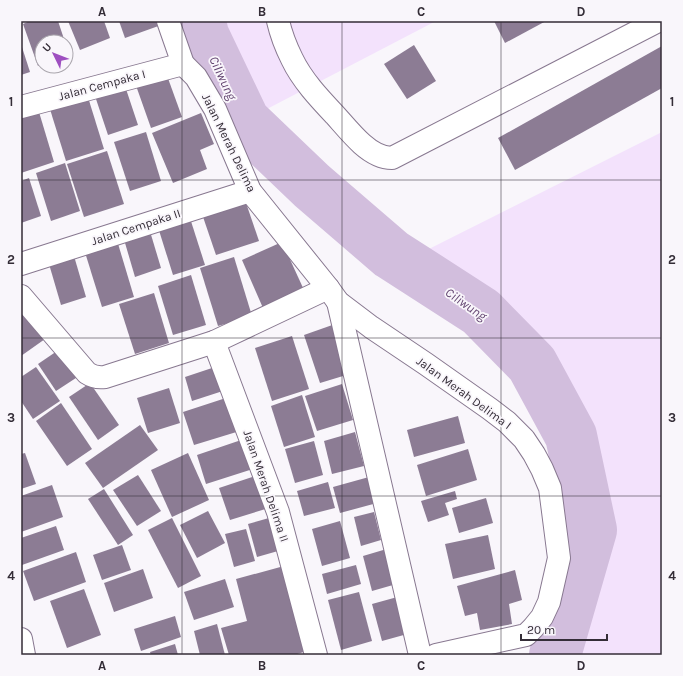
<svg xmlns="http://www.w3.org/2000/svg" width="683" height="676" viewBox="0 0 683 676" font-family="Karla,sans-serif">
	<rect width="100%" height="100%" fill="#f9f6fb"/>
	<!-- green -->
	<g fill="#f3e2fc">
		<polygon points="200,21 436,21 244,121 203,35"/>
		<polygon points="662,132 662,655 554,655 591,530 571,436 532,364 477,309 403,262"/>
	</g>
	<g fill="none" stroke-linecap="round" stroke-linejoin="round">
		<!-- river -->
		<polyline stroke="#d2bedd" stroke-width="52" points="200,21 203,35 244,121 312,186 391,254 481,312 532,364 571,436 591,530 555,655"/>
	</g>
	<!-- building -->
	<g fill="#8c7c94">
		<polygon points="30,21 58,21 65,42 42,42 42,65 38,66 23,24"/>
		<polygon points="68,21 104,21 110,38 80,50"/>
		<polygon points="119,21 163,21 164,24 125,38"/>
		<polygon points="494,21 546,21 505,43"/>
		<polygon points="21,44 30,72 21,75"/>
		<polygon points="414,45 436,81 407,99 384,64"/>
		<polygon points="662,46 662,88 515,170 498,138"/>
		<polygon points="165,70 182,117 151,128 134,80"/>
		<polygon points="124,83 138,125 108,135 94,93"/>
		<polygon points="87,94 104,149 66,161 49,106"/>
		<polygon points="39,112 54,162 21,173 21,117"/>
		<polygon points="201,113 214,144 200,150 207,169 173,183 152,133"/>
		<polygon points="146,132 161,181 130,191 114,142"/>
		<polygon points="107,151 124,204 84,217 67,164"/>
		<polygon points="65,163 80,211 51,221 36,173"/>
		<polygon points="29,178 41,216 21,223 21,181"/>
		<polygon points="244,197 259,241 216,255 201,211"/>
		<polygon points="189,215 205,265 173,275 157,224"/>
		<polygon points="149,228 161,268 135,277 123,236"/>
		<polygon points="116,237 134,297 102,307 83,246"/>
		<polygon points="282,242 304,290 263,308 242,260"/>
		<polygon points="74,256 86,297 61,305 49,264"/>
		<polygon points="234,257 252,316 218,326 200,268"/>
		<polygon points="191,275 206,325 173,335 158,286"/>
		<polygon points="154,293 169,343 135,354 119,304"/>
		<polygon points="21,304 45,339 21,356"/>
		<polygon points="338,323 353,373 320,383 304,335"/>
		<polygon points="292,336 309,389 272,401 255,348"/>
		<polygon points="60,349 79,376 56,391 38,364"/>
		<polygon points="221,365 229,389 192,401 185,377"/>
		<polygon points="36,367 60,401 33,419 21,401 21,377"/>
		<polygon points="90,383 119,425 98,440 69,397"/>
		<polygon points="342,384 353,420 317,431 305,396"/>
		<polygon points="169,388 180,423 148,433 137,398"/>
		<polygon points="302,395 315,437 284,447 271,406"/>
		<polygon points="232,396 243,430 194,445 183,412"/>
		<polygon points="61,403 92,449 67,466 36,421"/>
		<polygon points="458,416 465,443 414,457 407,430"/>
		<polygon points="140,425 158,450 103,488 85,463"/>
		<polygon points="355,432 364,466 332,474 324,441"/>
		<polygon points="250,437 259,467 206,484 197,455"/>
		<polygon points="314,441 323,475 295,483 285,449"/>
		<polygon points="468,449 477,480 426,496 417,465"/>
		<polygon points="25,453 36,484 21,489 21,454"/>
		<polygon points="188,453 209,500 172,517 151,470"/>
		<polygon points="261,474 272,507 230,520 219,488"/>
		<polygon points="138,475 161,511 137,526 113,490"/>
		<polygon points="369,477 377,503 340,513 333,487"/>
		<polygon points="328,482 335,508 304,516 297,491"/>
		<polygon points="52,485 63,517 21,532 21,496"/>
		<polygon points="104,489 133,535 118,545 88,499"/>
		<polygon points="455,491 457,499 445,503 449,515 428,522 421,501"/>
		<polygon points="486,498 493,523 459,533 452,508"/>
		<polygon points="208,511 225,543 197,558 180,525"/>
		<polygon points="374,512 381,540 361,546 354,517"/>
		<polygon points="276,516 285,549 257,557 248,524"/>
		<polygon points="172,518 201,576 178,588 148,530"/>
		<polygon points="340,521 350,558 322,566 312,529"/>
		<polygon points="56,526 64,550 22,565 21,561 21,538"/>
		<polygon points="246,529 255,561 234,567 225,534"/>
		<polygon points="488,535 495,569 453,579 445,544"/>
		<polygon points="122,545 131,570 102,580 93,555"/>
		<polygon points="390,548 400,583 372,591 363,556"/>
		<polygon points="76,552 86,582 34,601 23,571"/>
		<polygon points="356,565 361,584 327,594 322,574"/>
		<polygon points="284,566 307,651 294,655 229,655 221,628 247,621 236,579"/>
		<polygon points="143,569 153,598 114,612 104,583"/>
		<polygon points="515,570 522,600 509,604 512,624 480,630 477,613 465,616 457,586"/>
		<polygon points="225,579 234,607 194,620 184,592"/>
		<polygon points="84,589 101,635 67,648 50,601"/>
		<polygon points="359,592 372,641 341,650 328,600"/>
		<polygon points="401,596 411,633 382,641 372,604"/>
		<polygon points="175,616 181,637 141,651 134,629"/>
		<polygon points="217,624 225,655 200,655 194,631"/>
		<polygon points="175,644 178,655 151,655 150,652"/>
	</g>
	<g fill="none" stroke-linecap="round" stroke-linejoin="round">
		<!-- minor casing -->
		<g stroke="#887890" stroke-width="24">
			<g id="minor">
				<polyline points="168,21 183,64 196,77 215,109 250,191 328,288 338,302 371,327 426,364 490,409 507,422 524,439 534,454 542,469 550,488 559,558 549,602 542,617 533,628 526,635 436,655"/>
				<path d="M278,21c3,13 8,26 14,38 10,21 27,39 43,56 9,10 17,20 27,29 9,8 19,14 30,14l266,-137"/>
				<polyline points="21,107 183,64"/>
				<polyline points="21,264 250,191"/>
				<path d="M21,296l66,77c6,4 11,5 18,4l109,-35 114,-54"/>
				<polyline points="338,302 420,655"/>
				<polyline points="214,342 278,512 316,655"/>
				<polyline points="21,639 24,655"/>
			</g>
		</g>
		<!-- minor -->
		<use href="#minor" stroke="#fff" stroke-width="22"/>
	</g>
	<!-- grid -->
	<path fill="none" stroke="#342d37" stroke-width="1" stroke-opacity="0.55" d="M182,21v634M342,21v634M501,21v634M21,180h641M21,338h641M21,496h641"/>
	<g text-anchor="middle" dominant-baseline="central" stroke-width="3.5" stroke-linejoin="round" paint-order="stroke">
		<!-- street labels -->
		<g font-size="12" fill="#342d37" stroke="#f9f6fb">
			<text transform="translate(102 85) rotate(-15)">Jalan Cempaka I</text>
			<text transform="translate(229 143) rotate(64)">Jalan Merah Delima</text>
			<text transform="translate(136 227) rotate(-18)">Jalan Cempaka II</text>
			<text transform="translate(464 393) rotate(36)">Jalan Merah Delima I</text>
			<text transform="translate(266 486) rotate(71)">Jalan Merah Delima II</text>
		</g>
		<!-- water labels -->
		<g font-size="13" font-style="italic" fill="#634571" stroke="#f9f6fb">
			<text transform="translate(223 78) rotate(65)">Ciliwung</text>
			<text transform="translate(466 304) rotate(35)">Ciliwung</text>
		</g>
	</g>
	<!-- border -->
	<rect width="683" height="676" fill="none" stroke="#f9f6fb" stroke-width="44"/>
	<!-- north arrow -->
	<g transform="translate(54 54) rotate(313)"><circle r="19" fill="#f9f6fb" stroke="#aaa6ad"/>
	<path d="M0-3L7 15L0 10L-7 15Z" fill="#9e4fc0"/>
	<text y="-6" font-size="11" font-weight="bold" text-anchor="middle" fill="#342d37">U</text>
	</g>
	<!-- scale -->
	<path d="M521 634v6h86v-6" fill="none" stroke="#342d37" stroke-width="2"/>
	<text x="527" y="634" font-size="12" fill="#342d37" stroke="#f9f6fb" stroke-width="3" paint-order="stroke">20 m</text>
	<rect x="22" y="22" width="639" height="632" fill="none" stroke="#342d37" stroke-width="1.5"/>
	<g font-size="13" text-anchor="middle" font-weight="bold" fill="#342d37">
		<text x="102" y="16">A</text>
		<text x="262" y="16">B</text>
		<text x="421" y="16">C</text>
		<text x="581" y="16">D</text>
		<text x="11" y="106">1</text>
		<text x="672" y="106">1</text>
		<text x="11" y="264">2</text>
		<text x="672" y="264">2</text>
		<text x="11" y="422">3</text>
		<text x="672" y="422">3</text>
		<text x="11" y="580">4</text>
		<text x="672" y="580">4</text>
		<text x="102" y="670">A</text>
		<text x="262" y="670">B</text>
		<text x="421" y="670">C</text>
		<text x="581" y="670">D</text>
	</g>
</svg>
